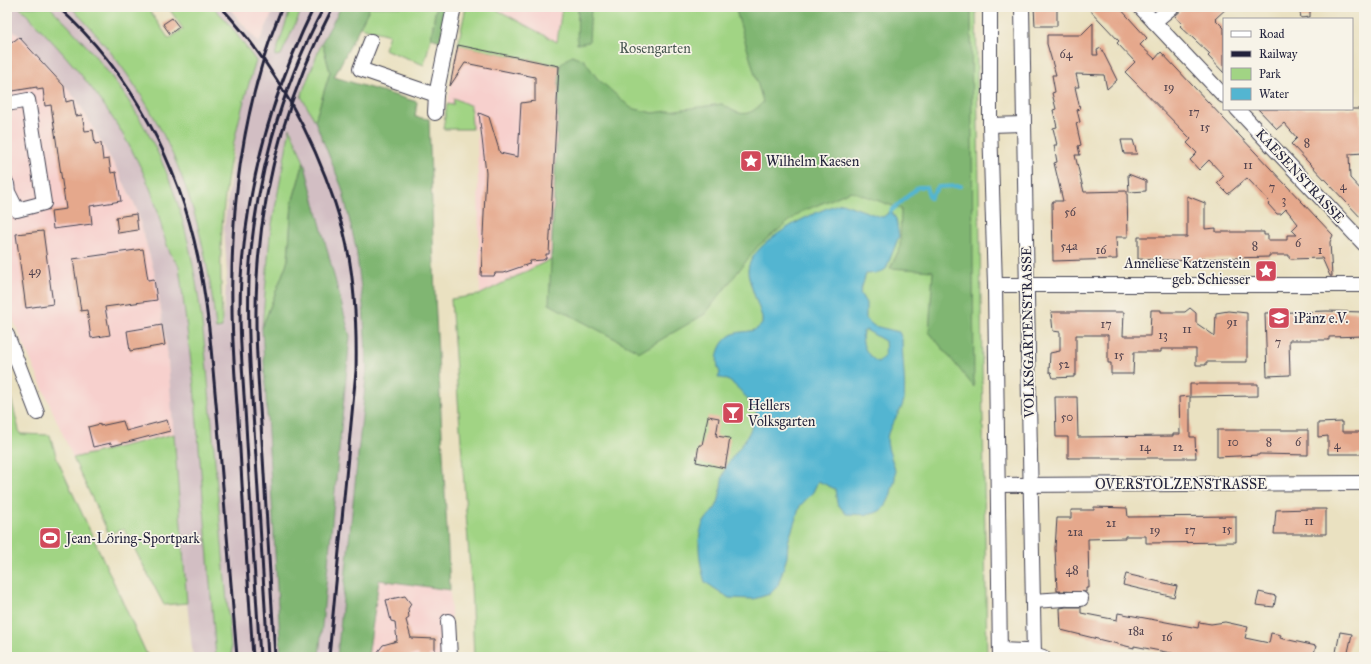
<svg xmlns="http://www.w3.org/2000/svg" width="1371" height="664" viewBox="0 0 1371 664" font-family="'IM FELL Great Primer',serif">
	<rect width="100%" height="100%" fill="#f7f3e8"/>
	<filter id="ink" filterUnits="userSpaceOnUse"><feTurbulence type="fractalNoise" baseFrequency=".025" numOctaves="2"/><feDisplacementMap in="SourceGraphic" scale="8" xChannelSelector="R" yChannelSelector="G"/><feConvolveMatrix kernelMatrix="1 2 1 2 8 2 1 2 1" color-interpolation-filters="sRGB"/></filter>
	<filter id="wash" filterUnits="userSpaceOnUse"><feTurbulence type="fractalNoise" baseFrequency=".012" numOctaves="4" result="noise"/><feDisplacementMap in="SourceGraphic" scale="16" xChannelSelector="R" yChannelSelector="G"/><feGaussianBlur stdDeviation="0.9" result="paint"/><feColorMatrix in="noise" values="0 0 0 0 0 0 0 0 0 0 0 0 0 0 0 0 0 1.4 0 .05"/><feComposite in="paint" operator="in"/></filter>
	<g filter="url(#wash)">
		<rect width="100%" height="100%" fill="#eae1c1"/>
		<!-- built -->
		<g fill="#f7d0cd">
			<polygon points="228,7 275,7 259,43 236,15"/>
			<polygon points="492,7 562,7 557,42"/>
			<polygon points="7,26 23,38 77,100 119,173 136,207 156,278 167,349 174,434 73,458 14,322 7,301"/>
			<polygon points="458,45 560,66 551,259 480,294 477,129 443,129"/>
			<polygon points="379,580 450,590 453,657 368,657"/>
		</g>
		<!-- industrial -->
		<polygon fill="#d2bec3" points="7,7 71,7 115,56 145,100 165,136 184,182 199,229 211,286 216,329 222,328 227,275 224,227 244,71 253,56 226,20 213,7 228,7 259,43 275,7 341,7 322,42 301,96 315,121 342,188 356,248 363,304 367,368 337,657 319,657 350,336 304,162 291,129 270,235 262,328 281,657 193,657 187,603 167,349 156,278 136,207 119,173 77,100 23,38 7,26"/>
		<!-- green -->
		<g fill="#a1d484" stroke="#627b60">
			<path d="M19,7h31c40,40 75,82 101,132 46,88 52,188 61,285 6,78 13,155 20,233h-16l-22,-271 -15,-120c-16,-18 -17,-44 -25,-67 -6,-17 -14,-34 -23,-50 -29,-54 -69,-99 -112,-142z"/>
			<path d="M71,7h76l22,32 14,-10 -15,-22h45l13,13 30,41c-20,61 -33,123 -35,188 -1,26 1,53 1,79l-6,1c-13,-129 -54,-228 -145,-322z"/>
			<polygon points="291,7 303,7 281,55 275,56"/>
			<polygon points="369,7 436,7 431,38 424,65 384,49 389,35 360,27"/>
			<polygon points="466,7 492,7 557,42 562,7 976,7 987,657 474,657 471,584 451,299 479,295 551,259 560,66 458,45"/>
			<polygon points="322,42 330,72 315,121 301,96"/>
			<polygon points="454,98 471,106 472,129 443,129 447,104 453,105"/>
			<polygon points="290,128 304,162 292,203 288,260 262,328 270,235"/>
			<polygon points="7,382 20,434 50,435 57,459 148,657 7,657"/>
			<polygon points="174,434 187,603 164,605 124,529 109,534 73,458"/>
		</g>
		<!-- forest -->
		<g fill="#80b672" stroke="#516c56">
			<polygon points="341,7 370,7 334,77 417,102 415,117 429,119 435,296 450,590 379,580 368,657 337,657 367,368 363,304 356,248 342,188 315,121 330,72 322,42"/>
			<polygon points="436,7 447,7 440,41 431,38"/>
			<polygon points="578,7 591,7 589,42 577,44"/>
			<path d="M735,7h236l3,380 -45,-55 4,-61 -43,-3 10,-20 1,-39 -50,-18 -50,21 -43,34 -53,68 -65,38 -91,-48 11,-239 12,-10 12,5 13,18 34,30 22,5 69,-9c18,12 26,14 41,-2z"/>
			<polygon points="304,162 350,336 319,657 281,657 262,328 288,260 292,203"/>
		</g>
		<!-- water -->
		<path fill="#53b5d1" stroke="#3a6c86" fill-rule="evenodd" d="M842,203l36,13 5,1 8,-6 5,8 3,17 -13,33 -7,4 -13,1 -6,19 6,10v16l8,7 25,6 3,7c0,17 4,45 2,61 -3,14 -16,25 -17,39 0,11 6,21 8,32 1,6 -1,13 -3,18 -6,29 -22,26 -46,25l-9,-11 -2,-14 -17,-8 -5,11 -13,14 -12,36 -1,15 -9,28 -8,9 -16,5 -25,-1 -24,-16c-5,-16 -10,-44 -1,-60 4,-7 11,-11 14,-19 4,-12 2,-24 8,-36 7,-13 30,-35 26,-50l5,-3c-5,-11 -25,-38 -39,-36l2,-5c-6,-13 -2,-30 11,-38 11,-6 23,0 31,-11v-7c-3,-10 -15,-39 -14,-47 2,-29 69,-60 94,-67zM866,330l19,11c1,10 1,15 -7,21 -10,-5 -18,-18 -15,-30z"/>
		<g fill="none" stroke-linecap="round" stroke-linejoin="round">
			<!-- stream -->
			<polyline stroke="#53b5d1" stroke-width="4" points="891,211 918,187 926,187 930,198 938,187 961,186"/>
		</g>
		<g id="blocks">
			<!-- building -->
			<g fill="#e5a88c">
				<polygon points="1034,7 1057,8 1057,26 1035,26"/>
				<polygon points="1087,7 1119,7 1147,38 1140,45 1155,59 1161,52 1333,235 1330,242 1332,276 1330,276 1322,258 1291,259 1289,258 1289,255 1269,255 1269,257 1196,259 1196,261 1138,259 1138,237 1187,237 1187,196 1205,203 1205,229 1216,228 1216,232 1264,232 1264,235 1268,235 1268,240 1287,240 1287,235 1297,235 1292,230 1298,224 1286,209 1281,214 1277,214 1268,204 1270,202 1247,178 1228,194 1217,183 1224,176 1209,160 1199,170 1190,160 1197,153 1187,143 1191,139 1125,72 1135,62 1117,43 1119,41"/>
				<polygon points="1185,7 1228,7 1215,19 1224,28 1224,73 1208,56 1210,54 1180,26 1182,24 1175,16"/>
				<polygon points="1299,7 1310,7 1310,17 1301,18"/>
				<polygon points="172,18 179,27 170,34 163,24"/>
				<polygon points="1093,23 1093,55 1098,55 1097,50 1101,48 1117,80 1107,89 1104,75 1076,74 1079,87 1075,87 1080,109 1077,110 1080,122 1076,123 1081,145 1078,146 1080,155 1075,155 1084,192 1127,191 1128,237 1116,237 1117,259 1053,261 1052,203 1053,201 1063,201 1054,163 1057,162 1054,145 1057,145 1053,128 1057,127 1053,110 1056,109 1052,93 1055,92 1052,75 1056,75 1047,44 1047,35 1081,35"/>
				<polygon points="19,37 64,86 66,102 73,100 76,116 82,115 85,131 93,130 95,144 101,143 103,160 109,159 111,173 116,172 121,201 90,206 92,224 53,229 51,211 66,209 51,105 45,106 43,89 37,90 37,87 7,92 7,42 14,41"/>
				<polygon points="458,45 559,66 549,254 546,254 546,258 543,260 530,261 529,264 503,273 495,273 494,276 481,276 486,173 479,113 489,117 500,153 518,157 521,103 535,101 535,77 465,63 450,86"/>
				<polygon points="1258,109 1360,109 1362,136 1364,137 1363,153 1349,154 1350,178 1364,193 1364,221 1291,144 1297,138 1284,123 1277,129"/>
				<polygon points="1121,140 1133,140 1137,154 1124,154"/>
				<polygon points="1128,174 1146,181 1146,191 1129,192"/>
				<polygon points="136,214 138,230 118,233 116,217"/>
				<polygon points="43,231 53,304 26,308 16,234"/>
				<polygon points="143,249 148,280 154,279 157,300 105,307 110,335 91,338 87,310 81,311 73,259"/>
				<polygon points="1190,308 1196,313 1196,323 1215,336 1216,313 1228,311 1247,313 1247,362 1206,362 1206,365 1196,365 1196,349 1161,349 1161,352 1134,352 1133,374 1111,374 1111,363 1108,363 1108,335 1076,335 1076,375 1074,375 1074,377 1053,378 1051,372 1049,372 1050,353 1060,351 1060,332 1053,331 1051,312 1124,312 1123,336 1150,336 1151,310 1161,310 1161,312 1185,312"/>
				<polygon points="1327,311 1364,312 1364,336 1329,337 1329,340 1289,340 1290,375 1267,376 1265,313"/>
				<polygon points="162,325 165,345 130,351 127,331"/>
				<polygon points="1190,384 1258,384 1258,396 1190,397 1190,437 1195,437 1196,458 1068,458 1068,437 1056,437 1055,397 1077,397 1078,437 1173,436 1173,434 1180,434 1179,397 1190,396"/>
				<polygon points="708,416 719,418 716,436 730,438 725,468 696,462 699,445 702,445"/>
				<polygon points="167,420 170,431 112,446 111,443 93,447 88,427 100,424 100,426 123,421 126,431"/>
				<polygon points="1342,422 1342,432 1364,432 1364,454 1328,454 1328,436 1318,437 1318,423"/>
				<polygon points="1217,430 1308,430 1308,455 1259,454 1259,455 1217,457"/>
				<polygon points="1094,507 1127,508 1128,517 1236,516 1236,542 1146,543 1146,536 1125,536 1125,538 1088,539 1089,588 1086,588 1086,592 1057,591 1055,548 1057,518 1071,518 1071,510 1094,510"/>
				<polygon points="1310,509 1326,509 1326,534 1274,534 1276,510"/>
				<polygon points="1126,574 1177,586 1174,597 1123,585"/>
				<polygon points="1259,592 1276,596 1274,607 1256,605"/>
				<polygon points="405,596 411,604 408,609 409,618 406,620 411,638 435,639 435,654 429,655 429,657 419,657 418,654 404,657 374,657 383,645 397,641 395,622 391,621 386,600"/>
				<polygon points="1066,607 1081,607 1081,613 1117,620 1118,613 1198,628 1199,622 1211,624 1225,622 1248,627 1245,638 1269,643 1271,633 1281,635 1280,638 1316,646 1313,657 1192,657 1134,646 1134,648 1061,630 1060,608"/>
				<polygon points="1340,632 1352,634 1347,657 1335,657"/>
			</g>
		</g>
	</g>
	<g filter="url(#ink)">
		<use href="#blocks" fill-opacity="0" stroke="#403f4f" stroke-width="1"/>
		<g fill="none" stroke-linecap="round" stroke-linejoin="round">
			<!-- minor casing -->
			<g stroke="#403f4f" stroke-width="16">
				<g id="minor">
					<polyline points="990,7 990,125 995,285 1000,657"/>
					<path d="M1022,7c4,217 7,433 12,650"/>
					<polyline points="1140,7 1224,96"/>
					<polyline points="1154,22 1172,7"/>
					<polyline points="371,41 360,69 436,95"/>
					<polyline points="7,104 28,100 44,203 17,210 8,192 7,184"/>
					<polyline points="1237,109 1364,244"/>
					<polyline points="435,113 436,95 454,7"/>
					<polyline points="990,125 1024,124"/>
					<polyline points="995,285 1364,285"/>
					<polyline points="7,335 37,413"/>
					<polyline points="998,485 1364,483"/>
					<polyline points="1068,599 1081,599"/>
					<polyline points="1033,601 1064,599"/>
					<polyline points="448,621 450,657"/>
					<polyline points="1000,650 1025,651 1043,657"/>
				</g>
			</g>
			<!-- minor -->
			<use href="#minor" stroke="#fff" stroke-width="14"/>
			<!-- rail -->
			<g stroke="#22223b" stroke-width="3">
				<path d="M58,7c73,65 121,157 140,251 11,51 14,104 19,156 7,81 13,162 20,243"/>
				<path d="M221,7c58,63 98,139 122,222 12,46 14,94 13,142l-27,286"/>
				<path d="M253,657c-5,-75 -10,-149 -14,-224 -3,-43 -7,-86 -7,-128 -2,-101 12,-204 50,-298"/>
				<path d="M260,657c-5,-77 -10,-155 -14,-232 -3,-49 -8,-98 -5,-147 6,-94 32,-187 73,-271"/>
				<path d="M268,657c-4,-66 -8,-133 -12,-199 -4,-60 -9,-120 -7,-180 5,-94 31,-188 75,-271"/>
				<path d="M275,657c-4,-78 -10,-155 -14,-233 -3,-48 -7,-98 -4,-146 5,-95 32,-187 76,-271"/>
			</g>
		</g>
	</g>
	<!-- icons -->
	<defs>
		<g id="sight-square" transform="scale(1.15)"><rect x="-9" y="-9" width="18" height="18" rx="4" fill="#d1495b" stroke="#f7f3e8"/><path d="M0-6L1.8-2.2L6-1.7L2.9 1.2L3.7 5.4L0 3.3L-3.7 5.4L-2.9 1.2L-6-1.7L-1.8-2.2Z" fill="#fff"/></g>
		<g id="school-square" transform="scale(1.15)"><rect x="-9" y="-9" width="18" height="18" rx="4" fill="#d1495b" stroke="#f7f3e8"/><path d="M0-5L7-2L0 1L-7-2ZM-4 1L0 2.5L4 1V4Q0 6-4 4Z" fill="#fff"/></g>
		<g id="bar-square" transform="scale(1.15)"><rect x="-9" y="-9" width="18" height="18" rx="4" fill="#d1495b" stroke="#f7f3e8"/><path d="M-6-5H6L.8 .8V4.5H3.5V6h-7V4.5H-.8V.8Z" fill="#fff"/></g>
		<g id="stadium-square" transform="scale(1.15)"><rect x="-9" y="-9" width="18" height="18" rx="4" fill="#d1495b" stroke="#f7f3e8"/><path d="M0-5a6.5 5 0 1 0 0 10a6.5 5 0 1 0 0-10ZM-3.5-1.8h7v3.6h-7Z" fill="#fff"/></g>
	</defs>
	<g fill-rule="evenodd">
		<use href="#sight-square" x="751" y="161"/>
		<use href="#sight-square" x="1266" y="271"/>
		<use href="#school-square" x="1279" y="318"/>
		<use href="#bar-square" x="733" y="413"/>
		<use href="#stadium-square" x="50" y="538"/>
	</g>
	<g text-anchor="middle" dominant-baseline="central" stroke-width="3.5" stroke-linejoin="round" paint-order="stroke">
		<!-- number labels -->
		<g font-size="12" fill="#53444f">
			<text x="1066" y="54">64</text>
			<text x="1169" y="87">19</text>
			<text x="1194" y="112">17</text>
			<text x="1205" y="127">15</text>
			<text x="1307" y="143">8</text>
			<text x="1248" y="165">11</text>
			<text x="1343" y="186">4</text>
			<text x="1272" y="187">7</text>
			<text x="1284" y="200">3</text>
			<text x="1070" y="212">56</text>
			<text x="1298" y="243">6</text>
			<text x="1069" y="246">54a</text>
			<text x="1255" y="246">8</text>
			<text x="1101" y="250">16</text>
			<text x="1320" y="250">1</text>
			<text x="35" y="271">49</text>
			<text x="1232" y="322">91</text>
			<text x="1106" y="324">17</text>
			<text x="1187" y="329">11</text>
			<text x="1163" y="335">13</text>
			<text x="1278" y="342">7</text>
			<text x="1119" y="355">15</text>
			<text x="1064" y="364">52</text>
			<text x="1067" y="417">50</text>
			<text x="1233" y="442">10</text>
			<text x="1269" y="442">8</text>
			<text x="1298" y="442">6</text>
			<text x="1337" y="445">4</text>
			<text x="1145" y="447">14</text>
			<text x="1178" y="447">12</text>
			<text x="1309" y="521">11</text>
			<text x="1111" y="523">21</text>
			<text x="1227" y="529">15</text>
			<text x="1155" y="530">19</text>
			<text x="1190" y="530">17</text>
			<text x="1075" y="532">21a</text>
			<text x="1072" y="570">48</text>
			<text x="1136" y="631">18a</text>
			<text x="1167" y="637">16</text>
		</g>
		<!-- park labels -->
		<g font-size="14" fill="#485751" stroke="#f7f3e8">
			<text x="655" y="48">Rosengarten</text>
		</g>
		<!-- poi labels -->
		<g font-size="14" fill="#22223b" stroke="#f7f3e8" text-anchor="start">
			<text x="766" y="161">Wilhelm Kaesen</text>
			<text x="1250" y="263" text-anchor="end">Anneliese Katzenstein<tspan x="1250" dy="16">geb. Schiesser</tspan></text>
			<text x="1294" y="318">iPänz e.V.</text>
			<text x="748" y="405">Hellers<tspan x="748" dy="16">Volksgarten</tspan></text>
			<text x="66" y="538">Jean-Löring-Sportpark</text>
		</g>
		<!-- street labels -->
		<g font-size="14" fill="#22223b" stroke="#f7f3e8">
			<text transform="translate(1300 176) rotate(47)">KAESENSTRASSE</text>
			<text transform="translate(1028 332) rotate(-91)">VOLKSGARTENSTRASSE</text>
			<text x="1181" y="484">OVERSTOLZENSTRASSE</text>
		</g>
	</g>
	<!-- margin -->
	<rect width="1371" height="664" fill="none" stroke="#f7f3e8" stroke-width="24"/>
	<!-- legend -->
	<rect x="1223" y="18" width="130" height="92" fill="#f7f3e8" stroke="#a29fa3"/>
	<rect x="1231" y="31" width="20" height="6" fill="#ffffff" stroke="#a29fa3"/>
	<text x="1259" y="38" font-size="12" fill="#22223b">Road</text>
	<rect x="1231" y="51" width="20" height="6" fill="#22223b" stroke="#a29fa3"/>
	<text x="1259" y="58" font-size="12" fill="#22223b">Railway</text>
	<rect x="1231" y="68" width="20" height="12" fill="#a1d484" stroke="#a29fa3"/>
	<text x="1259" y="78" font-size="12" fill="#22223b">Park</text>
	<rect x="1231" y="88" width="20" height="12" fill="#53b5d1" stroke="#a29fa3"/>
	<text x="1259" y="98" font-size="12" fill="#22223b">Water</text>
</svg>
